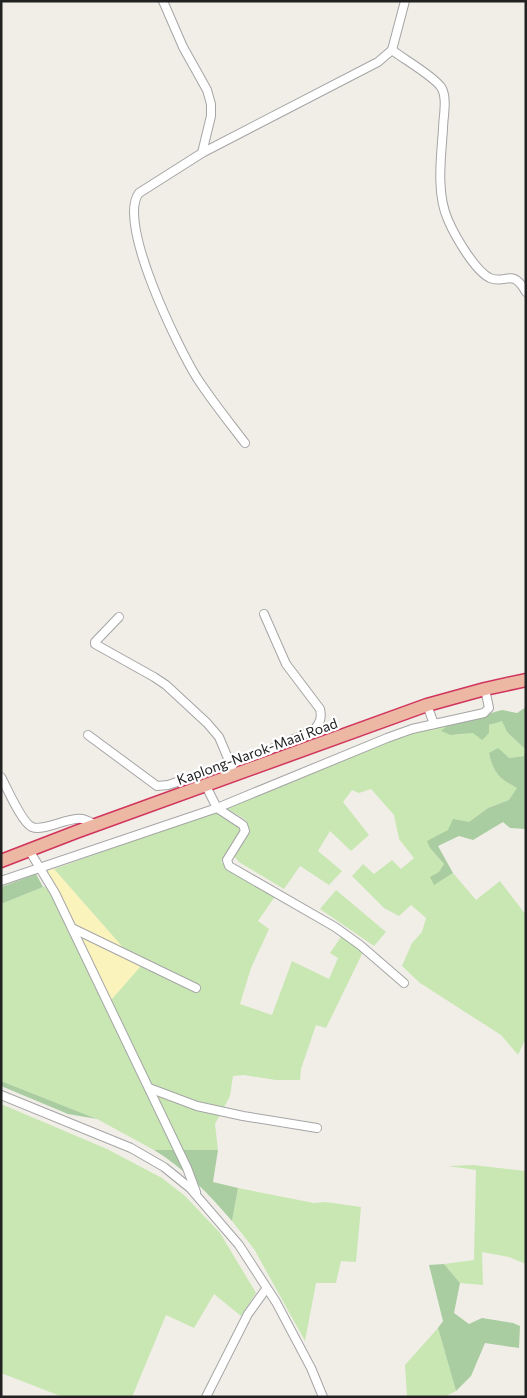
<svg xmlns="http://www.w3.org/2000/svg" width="527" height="1398" viewBox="0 0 527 1398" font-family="Commissioner,sans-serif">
	<rect width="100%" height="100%" fill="#f1eee8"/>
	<!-- grass -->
	<g fill="#c8e7b2">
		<path d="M502,720l5,12 18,17 -1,7 -15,2 -20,-4c4,19 11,25 29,34l-9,12 -21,8 -19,14 -21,8 -18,18 14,16 -10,20 19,-11 23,27 24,-19 26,34v123l-8,17 -17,-20 -81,-52 -18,-17 10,-23 10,-11 4,-14 -15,-13 -12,11 -15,-8 -32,-32 11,-12 11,10 18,-14 9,9 13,-11 -15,-19 -5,-24 -23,-26 -12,4 -7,-3 -9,12 26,33 -18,16 -21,-20 -12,20 24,20 -13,14 -29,-19 -16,23 -45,-27 -5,-6 14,-28 -2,-8 -20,-12 185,-75 37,-8 -6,6c20,10 40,-3 60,-11z"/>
		<polygon points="217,811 240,826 241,830 221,862 276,895 258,921 269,929 251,968 240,1004 272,1015 292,961 329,979 338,958 330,953 341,937 363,952 326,1028 316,1025 301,1069 300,1080 276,1080 244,1075 233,1076 230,1096 215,1124 218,1150 154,1150 97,1119 1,1081 1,904 43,887 54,886 111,1000 140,967 54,869"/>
		<polygon points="336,890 386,932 374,946 320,909"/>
		<polygon points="1,1104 107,1149 162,1178 185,1196 220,1233 256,1293 241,1316 214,1294 194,1328 166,1315 132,1397 63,1397 1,1373"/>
		<polygon points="473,1165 526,1171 526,1264 509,1257 482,1252 483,1285 460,1283 444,1264 474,1260 476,1170 448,1166"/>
		<polygon points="238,1188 314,1203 325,1202 361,1207 356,1262 341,1261 336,1283 316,1283 305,1341 254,1249 232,1221"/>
		<polygon points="438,1328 456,1391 444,1397 407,1397 405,1365"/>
	</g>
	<!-- forest -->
	<g fill="#a9cda0">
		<path d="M526,707v122l-16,-1 -7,-6 -30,18 -14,-4 -21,10 15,27 -19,12 -4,-8 9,-5 5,-8 -14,-16 -3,-7 21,-11 5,-11 16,3 19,-14 21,-8 8,-12c-17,-9 -24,-15 -28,-35l9,-5 11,10 15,-2 1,-7 -18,-17 -5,-11 -13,4v8l-7,7 -9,-7 -22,2 -10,-4 7,-6 54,-15 15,3z"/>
		<polygon points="36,874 43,887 1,904 1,887"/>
		<polygon points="1,1081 97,1119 68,1114 1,1086"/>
		<path d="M154,1150h64l-5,32 25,6 -6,33c-24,-28 -47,-52 -78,-71z"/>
		<polygon points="444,1264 460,1283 454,1313 469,1324 482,1318 513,1323 520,1326 519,1348 485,1343 471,1376 456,1391 438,1328 443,1321 429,1265"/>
	</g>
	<!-- sand -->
	<polygon fill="#faf3bc" points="54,869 140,967 111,1000 47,871"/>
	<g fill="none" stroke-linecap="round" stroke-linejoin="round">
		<!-- minor casing -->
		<g stroke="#a5a5a5" stroke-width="10">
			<g id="minor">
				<polyline points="163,1 183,47 207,90 211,104 211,116 202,153"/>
				<path d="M392,50c13,10 40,25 49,37 7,11 2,30 2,42 -2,29 -7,64 5,91 7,16 27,51 42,58 16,7 22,-11 36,14"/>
				<polyline points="392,50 405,1"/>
				<path d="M245,443c-16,-21 -33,-42 -48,-65 -18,-29 -81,-156 -58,-185l63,-40 176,-91 14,-12"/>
				<polyline points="119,617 95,642 95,644 154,677 166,685 207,723 219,737 235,775"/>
				<polyline points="427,705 434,724"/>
				<path d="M88,735l69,51 11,-1 92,-31 54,-24c6,-7 8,-12 6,-21l-34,-45 -22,-50"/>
				<path d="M1,777c6,11 21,46 31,50 12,5 35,-10 50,-8 5,1 10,4 15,6"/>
				<polyline points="206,786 217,808 243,825 245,831 227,860 229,866 335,927 360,945 404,983"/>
				<polyline points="29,850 55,893 187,1168 196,1192"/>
				<polyline points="1,881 217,808 387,738 412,729 484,713 489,708 485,689"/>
				<polyline points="72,928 196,988"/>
				<polyline points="149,1088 197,1106 243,1116 317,1128"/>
				<polyline points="1,1095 131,1148 164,1167 190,1188 239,1245 276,1302 311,1368 323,1397"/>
				<polyline points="206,1397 248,1314 266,1289"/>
			</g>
		</g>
		<!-- trunk casing -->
		<g stroke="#d0345d" stroke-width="15">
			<polyline id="trunk" points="1,861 76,832 427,705 485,689 526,680"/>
		</g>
		<!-- minor -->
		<use href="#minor" stroke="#fff" stroke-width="8"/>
		<!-- trunk -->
		<use href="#trunk" stroke="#ecb8a3" stroke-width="12"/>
	</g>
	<g text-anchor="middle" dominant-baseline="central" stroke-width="4.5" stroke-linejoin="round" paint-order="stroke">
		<!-- street labels -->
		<g font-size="14" fill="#212121" stroke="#fff">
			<text transform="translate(257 751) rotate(-20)">Kaplong-Narok-Maai Road</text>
		</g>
	</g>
	<!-- border -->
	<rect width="527" height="1398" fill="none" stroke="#212121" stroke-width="5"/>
</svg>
